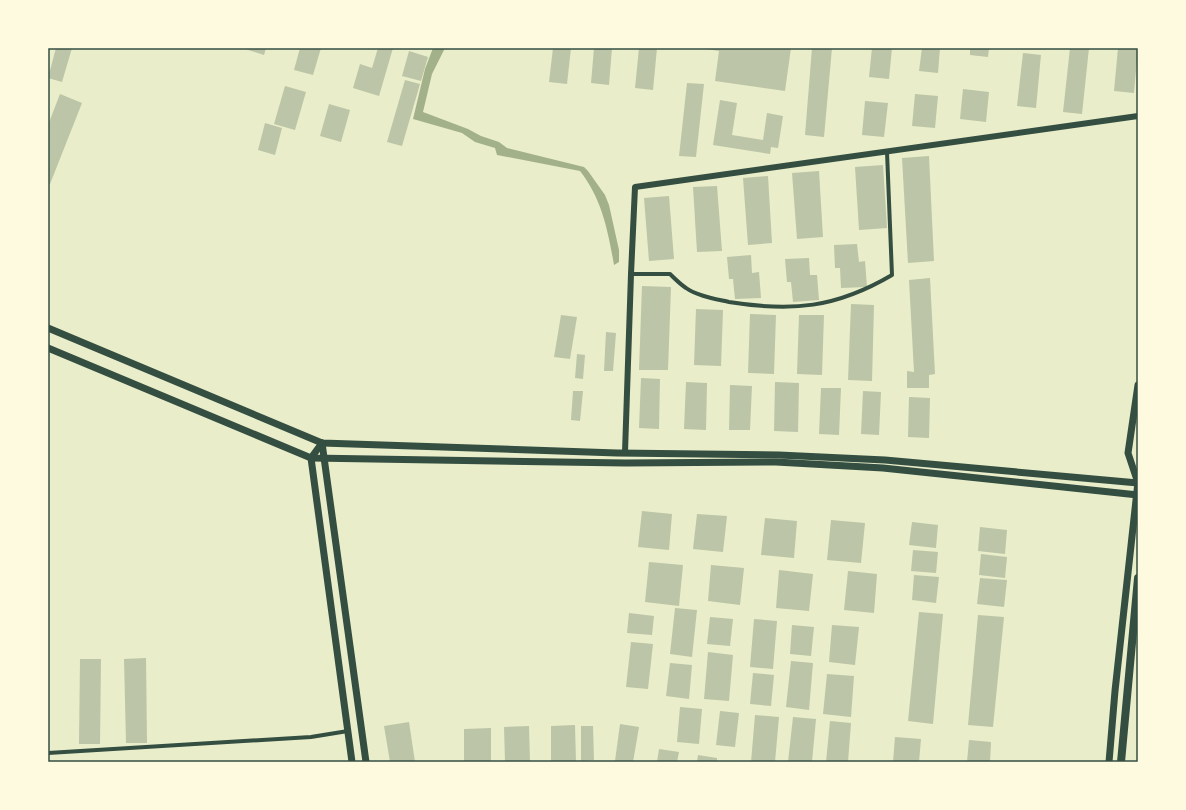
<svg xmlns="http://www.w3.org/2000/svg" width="1186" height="810" viewBox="0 0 1186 810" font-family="Manrope,sans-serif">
	<rect width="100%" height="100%" fill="#e9edc9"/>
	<!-- water -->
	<path fill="#a3b18a" d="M433,48h12l-13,26 -9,38 45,17 13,7 18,6 8,6 77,19 4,4 17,24 4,10 10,45v12l-5,3c-6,-34 -12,-66 -34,-94l-83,-16 -2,-7 -20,-6 -13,-9 -49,-14 12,-50z"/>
	<!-- building -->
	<g fill="#bcc5a7">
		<polygon points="56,48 72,48 62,82 48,78"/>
		<polygon points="245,48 266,48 264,55 245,49"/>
		<polygon points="300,48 321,48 313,75 294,70"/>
		<polygon points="378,48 393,48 379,96 353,88 360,64 372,68"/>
		<polygon points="553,48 571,48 567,84 549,82"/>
		<polygon points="594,48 612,48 609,85 591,83"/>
		<polygon points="639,48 657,48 653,90 635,88"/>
		<polygon points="700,48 791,48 785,91 715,81 719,51"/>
		<polygon points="812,48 832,48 824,137 805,135"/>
		<polygon points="872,48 892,48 889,79 869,77"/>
		<polygon points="922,48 940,48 938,73 919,71"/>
		<polygon points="970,48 989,48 988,57 970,55"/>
		<polygon points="1070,48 1089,48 1082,114 1063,112"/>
		<polygon points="1118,48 1138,48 1134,93 1114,91"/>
		<polygon points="409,51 428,57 421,81 402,76"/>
		<polygon points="1023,53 1041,55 1036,108 1017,106"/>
		<polygon points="405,80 420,84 402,146 387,142"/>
		<polygon points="687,83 704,84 696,157 679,156"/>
		<polygon points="285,86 306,92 295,130 274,124"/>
		<polygon points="963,89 989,92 986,122 960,119"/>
		<polygon points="60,94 82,103 50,184 48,184 48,125"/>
		<polygon points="915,94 938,96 935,128 912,126"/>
		<polygon points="720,100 737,103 732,135 763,140 767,113 783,116 778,148 771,147 770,154 713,145"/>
		<polygon points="865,101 888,103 884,137 862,135"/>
		<polygon points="329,104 350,110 341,142 320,136"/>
		<polygon points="265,123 282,128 275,155 258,150"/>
		<polygon points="929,156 934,261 908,263 902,158"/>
		<polygon points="883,165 887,228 859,230 855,167"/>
		<polygon points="819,171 823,237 797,239 792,173"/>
		<polygon points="768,176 772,243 748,245 743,178"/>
		<polygon points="717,186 722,251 697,252 693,187"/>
		<polygon points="669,196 674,259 649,261 644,198"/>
		<polygon points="857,244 859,262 865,261 867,287 841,288 840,268 835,268 834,245"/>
		<polygon points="751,255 752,273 759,272 761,298 735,299 733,279 729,279 727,257"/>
		<polygon points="809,258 810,275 817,275 819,300 793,302 791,282 787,282 785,259"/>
		<polygon points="930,278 935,374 929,375 929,388 907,388 907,371 914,372 909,280"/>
		<polygon points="642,286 671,287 668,370 639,370"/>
		<polygon points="851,304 874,305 872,381 848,380"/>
		<polygon points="696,309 723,310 721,366 694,365"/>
		<polygon points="750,314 776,315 774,374 748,373"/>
		<polygon points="561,315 577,317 570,359 554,357"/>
		<polygon points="799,315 824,315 822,375 797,374"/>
		<polygon points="606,332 616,333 613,371 604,371"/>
		<polygon points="577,354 585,355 583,379 575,378"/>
		<polygon points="641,378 660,379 659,429 639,428"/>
		<polygon points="686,382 707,383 706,430 684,429"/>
		<polygon points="775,382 799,383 798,432 774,431"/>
		<polygon points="730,385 752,386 750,430 729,430"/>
		<polygon points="821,388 841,388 839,435 819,434"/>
		<polygon points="573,391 583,391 580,421 571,420"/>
		<polygon points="863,391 881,392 879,435 861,434"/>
		<polygon points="909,397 930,398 929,438 908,437"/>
		<polygon points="642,511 672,514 669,550 638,547"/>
		<polygon points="697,514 727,516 723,552 693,549"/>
		<polygon points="765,518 797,521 794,558 761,555"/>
		<polygon points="831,520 865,523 861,563 827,560"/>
		<polygon points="912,522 938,525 936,548 909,545"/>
		<polygon points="980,527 1007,530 1005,554 978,551"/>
		<polygon points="913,550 938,552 936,573 911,571"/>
		<polygon points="981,554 1007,557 1005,578 979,575"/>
		<polygon points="649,562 683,565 679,606 645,602"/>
		<polygon points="711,565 744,568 740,605 708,601"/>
		<polygon points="779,570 813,574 809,611 776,608"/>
		<polygon points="848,571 877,574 874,613 844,610"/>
		<polygon points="914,575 939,577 936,603 912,600"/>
		<polygon points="980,578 1007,580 1004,607 977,604"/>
		<polygon points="675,608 697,610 692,657 670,654"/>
		<polygon points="919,612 943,614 933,724 908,721"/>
		<polygon points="629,613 654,616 652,635 627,633"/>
		<polygon points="978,615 1004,617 993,727 968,725"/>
		<polygon points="710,617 733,619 730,646 707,644"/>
		<polygon points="754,619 777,621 773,669 750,667"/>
		<polygon points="792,625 814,627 811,656 790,654"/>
		<polygon points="832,625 859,627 855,665 829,662"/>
		<polygon points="631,642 653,644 648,689 626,687"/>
		<polygon points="708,652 733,655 729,701 704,699"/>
		<polygon points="146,658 147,743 126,743 124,659"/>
		<polygon points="80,659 101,659 100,744 79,744"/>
		<polygon points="791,661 813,663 809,710 786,707"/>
		<polygon points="670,663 692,665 689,699 666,696"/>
		<polygon points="753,673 774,675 771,706 750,704"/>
		<polygon points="827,674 854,676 851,717 823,714"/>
		<polygon points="680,707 702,709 699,744 677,742"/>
		<polygon points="720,711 739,713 735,747 716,745"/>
		<polygon points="755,715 779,717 775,762 751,762"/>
		<polygon points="793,717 816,719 812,762 788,762"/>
		<polygon points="830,721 851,723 848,762 826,762"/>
		<polygon points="409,722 415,762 390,762 384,726"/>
		<polygon points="620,724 639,727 633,762 615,761"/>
		<polygon points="575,725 576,762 551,762 551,726"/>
		<polygon points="529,726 530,762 505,762 504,727"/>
		<polygon points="581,726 593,726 594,760 581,761"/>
		<polygon points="491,728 491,762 464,762 464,729"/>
		<polygon points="895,737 921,739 919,762 893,762"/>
		<polygon points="969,740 991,742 990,762 967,762"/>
		<polygon points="659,749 679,752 677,762 657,762"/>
		<polygon points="698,755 717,758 717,762 697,762"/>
	</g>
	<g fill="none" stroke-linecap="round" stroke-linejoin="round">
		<!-- minor -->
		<g stroke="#344e41" stroke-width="4">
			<path d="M631,274h39c5,5 10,10 16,14 11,8 30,11 43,14 63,10 107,6 163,-27l-5,-123"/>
			<polyline points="48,753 311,737 348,731"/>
		</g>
		<!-- tertiary -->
		<polyline stroke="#344e41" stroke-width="6" points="625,452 631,274 635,187 1138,116"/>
		<!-- secondary -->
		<g stroke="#344e41" stroke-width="7">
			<polyline points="48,328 322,443 617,453 779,455 885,460 1138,483"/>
			<polyline points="48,348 311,458 626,463 776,462 883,468 1138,495"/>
			<polyline points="322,443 311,458 352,762"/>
			<polyline points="322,443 366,762"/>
		</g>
		<!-- primary -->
		<g stroke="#344e41" stroke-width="7">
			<polyline points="1138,483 1128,453 1138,385"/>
			<polyline points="1109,762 1115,691 1138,482"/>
		</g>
		<!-- trunk -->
		<polyline stroke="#344e41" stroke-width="8" points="1121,762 1138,578"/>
	</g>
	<!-- border -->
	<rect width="1186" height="810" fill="none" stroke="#fefae0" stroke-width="98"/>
	<rect x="49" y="49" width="1088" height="712" fill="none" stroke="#344e41" stroke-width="1.5"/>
</svg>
